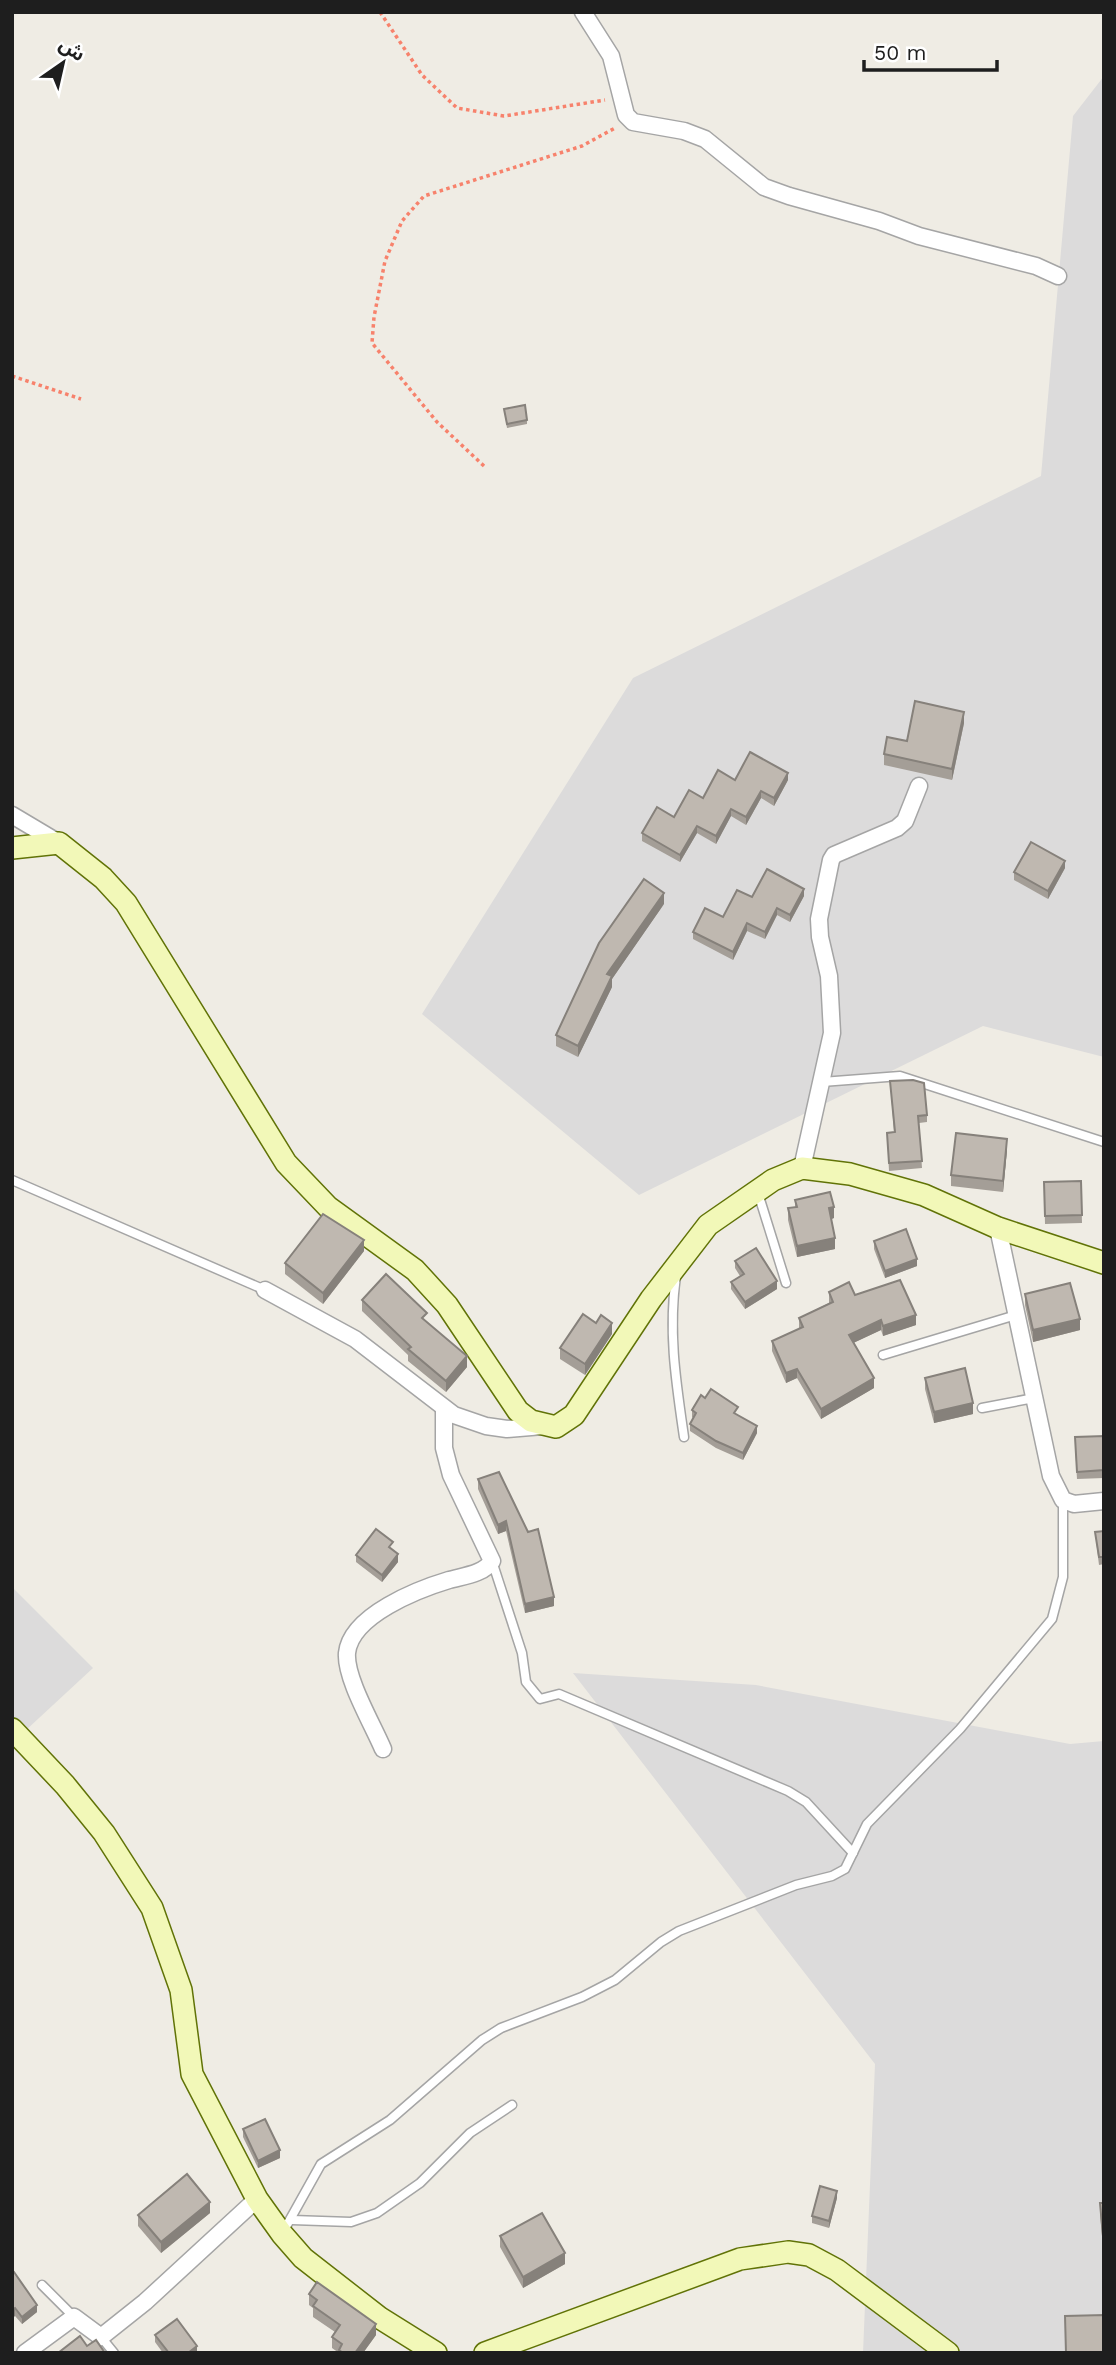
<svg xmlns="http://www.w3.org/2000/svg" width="1116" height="2365" viewBox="0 0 1116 2365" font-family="'Work Sans','Noto Sans Arabic',sans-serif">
	<rect width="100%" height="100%" fill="#efece4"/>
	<!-- residential -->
	<g fill="#dcdbdb">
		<polygon points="1104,76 1104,1057 983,1026 639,1195 422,1014 633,678 1041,476 1073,116"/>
		<polygon points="12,1587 93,1668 12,1743"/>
		<polygon points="573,1673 756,1685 1070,1744 1104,1741 1104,2353 863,2353 875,2064"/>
	</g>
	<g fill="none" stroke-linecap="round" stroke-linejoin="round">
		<!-- lane casing -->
		<g stroke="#a5a5a5" stroke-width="11">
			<g id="lane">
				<polyline points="822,1082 900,1076 1104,1142"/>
				<polyline points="12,1180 265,1290"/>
				<polyline points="758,1193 786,1283"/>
				<path d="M676,1276c-8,56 0,106 8,161"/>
				<polyline points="883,1355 1016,1315"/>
				<polyline points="982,1408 1034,1398"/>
				<polyline points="492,1561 522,1653 526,1682 540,1699 559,1694 788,1791 806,1802 853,1853"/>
				<polyline points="292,2220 351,2222 377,2213 420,2183 470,2133 512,2105"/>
				<polyline points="283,2232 321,2164 390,2120 482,2040 501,2028 582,1997 615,1980 661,1942 679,1931 796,1885 832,1876 845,1869 867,1824 960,1729 1052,1619 1063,1577 1063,1500"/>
				<polyline points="42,2285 74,2317"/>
				<polyline points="101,2337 114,2353"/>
			</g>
		</g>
		<!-- street casing -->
		<g stroke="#a5a5a5" stroke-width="19">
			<g id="street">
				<polyline points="583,12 611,56 626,115 633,122 684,131 705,139 764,187 789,196 879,221 919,236 1036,266 1058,276"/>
				<polyline points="12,815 59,843"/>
				<polyline points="802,1168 832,1033 829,976 820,937 819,919 831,860 834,855 897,828 905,821 919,786"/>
				<polyline points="998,1228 1051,1476 1063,1500 1074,1504 1104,1501"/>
				<polyline points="265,1290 355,1339 454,1415 486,1426 507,1429 543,1426"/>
				<path d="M383,1749c-10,-24 -38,-71 -36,-96 4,-38 72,-64 102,-73 14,-4 35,-6 43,-19l-41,-86 -7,-27v-39"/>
				<polyline points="25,2353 74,2317 101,2337 145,2302 257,2199"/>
			</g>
		</g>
		<!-- secondary casing -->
		<g stroke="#617307" stroke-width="24">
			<g id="secondary">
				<polyline points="12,848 59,843 103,878 126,903 286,1163 328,1207 415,1270 447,1305 518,1411 531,1421 556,1427 574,1415 651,1299 708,1225 773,1180 802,1168 850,1174 924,1195 998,1228 1104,1263"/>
				<polyline points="12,1729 65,1785 104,1833 152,1908 181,1990 192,2074 257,2199 282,2234 303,2258 380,2318 436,2353"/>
				<polyline points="485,2353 740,2259 788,2252 809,2255 837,2270 948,2353"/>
			</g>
		</g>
		<!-- path -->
		<g stroke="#f7826c" stroke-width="3.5" stroke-dasharray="3.5 3.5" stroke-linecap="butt">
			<polyline points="380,12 422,75 457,108 504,116 605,100"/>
			<polyline points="12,376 81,399"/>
			<polyline points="484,466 437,422 372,343 374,317 385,261 402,221 424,196 582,146 615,128"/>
		</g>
		<!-- lane -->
		<use href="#lane" stroke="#fff" stroke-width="8"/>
		<!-- street -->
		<use href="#street" stroke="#fff" stroke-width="16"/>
		<!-- secondary -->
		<use href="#secondary" stroke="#f2f8b8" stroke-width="21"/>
	</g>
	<!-- wall -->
	<g fill="#a49e97">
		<polygon points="504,409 527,420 527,424 507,428"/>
		<polygon points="964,723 952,780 884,765 884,754 907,741"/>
		<polygon points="788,780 774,806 761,798 746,825 731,816 716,844 697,833 680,862 642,841 642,833 674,817 703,798"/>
		<polygon points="1065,868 1048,899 1014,880 1014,872"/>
		<polygon points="804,896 790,922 777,915 765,939 747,931 733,960 693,939 693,932 723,917 752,897"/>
		<polygon points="664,904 612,979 612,987 578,1057 556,1046 556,1035"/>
		<polygon points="890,1081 927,1115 927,1122 919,1123 922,1168 889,1171 887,1133 894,1132"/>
		<polygon points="1007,1150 1003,1192 951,1186 951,1175"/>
		<polygon points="1081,1181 1082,1223 1045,1224 1044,1182"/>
		<polygon points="795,1200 834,1218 831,1219 835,1249 797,1257 788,1220 788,1208 795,1207"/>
		<polygon points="874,1241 917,1266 885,1278 874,1249"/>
		<polygon points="364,1251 323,1304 285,1274 285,1263"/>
		<polygon points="735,1261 777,1289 745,1309 731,1289 731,1282 740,1276 735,1268"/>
		<polygon points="829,1292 855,1295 916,1325 883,1336 881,1330 853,1343 874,1388 821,1419 797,1378 786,1383 772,1351 772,1341 799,1329 799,1318 829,1303"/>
		<polygon points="1025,1294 1080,1330 1033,1342 1025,1305"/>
		<polygon points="362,1300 427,1322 467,1367 446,1392 408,1361 408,1355 362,1311"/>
		<polygon points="612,1334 585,1375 560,1359 560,1348"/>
		<polygon points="925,1378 973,1414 934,1423 925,1389"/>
		<polygon points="692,1410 738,1414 737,1415 757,1433 743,1460 716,1448 690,1431 690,1424 693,1418 692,1417"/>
		<polygon points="1104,1436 1104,1478 1077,1479 1075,1445"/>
		<polygon points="478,1479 528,1532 554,1606 525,1613 506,1531 498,1534 478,1489"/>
		<polygon points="1104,1531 1104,1564 1099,1565 1095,1532"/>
		<polygon points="393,1549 393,1550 398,1562 382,1582 356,1562 356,1555"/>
		<polygon points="243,2129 280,2158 258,2168 243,2137"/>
		<polygon points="837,2198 829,2228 812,2223 812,2216"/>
		<polygon points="1100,2203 1104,2203 1104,2258 1100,2214"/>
		<polygon points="210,2213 161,2253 138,2226 138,2215"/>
		<polygon points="500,2236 565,2264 523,2288 500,2247"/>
		<polygon points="12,2273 37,2312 22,2324 15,2316 12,2318"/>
		<polygon points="309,2294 376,2335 363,2353 339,2353 332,2348 332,2337 335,2332 313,2317 313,2308 309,2305"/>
		<polygon points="155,2335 197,2353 163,2353 155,2342"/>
	</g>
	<!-- shaded-wall -->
	<g fill="#86817b">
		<polygon points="964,712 964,723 952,780 952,769"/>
		<polygon points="788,773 788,780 774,806 774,798"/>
		<polygon points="761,791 761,798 746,825 746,817"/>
		<polygon points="731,809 731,816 716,844 716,836"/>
		<polygon points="697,826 697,833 680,862 680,855"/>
		<polygon points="1065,861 1065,868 1048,899 1048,891"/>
		<polygon points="804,889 804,896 790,922 790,915"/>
		<polygon points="664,893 664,904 612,979 612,987 578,1057 578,1046 607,974"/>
		<polygon points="777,908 777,915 765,939 765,932"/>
		<polygon points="747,923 747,931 733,960 733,952"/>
		<polygon points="1007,1139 1007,1150 1003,1192 1003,1181"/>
		<polygon points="834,1207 834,1218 829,1220 829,1208"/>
		<polygon points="835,1238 835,1249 797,1257 797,1246"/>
		<polygon points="364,1240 364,1251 323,1304 323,1293"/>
		<polygon points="917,1259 917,1266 885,1278 885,1271"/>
		<polygon points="777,1281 777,1289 745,1309 745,1302"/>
		<polygon points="916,1315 916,1325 883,1336 883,1326"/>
		<polygon points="1080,1319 1080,1330 1033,1342 1033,1330"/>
		<polygon points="881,1320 881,1330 849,1345 849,1335"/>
		<polygon points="612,1323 612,1334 585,1375 585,1364"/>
		<polygon points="467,1356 467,1367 446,1392 446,1381"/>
		<polygon points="797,1369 797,1378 786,1383 786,1373"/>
		<polygon points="874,1378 874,1388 821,1419 821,1409"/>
		<polygon points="973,1403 973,1414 934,1423 934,1412"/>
		<polygon points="757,1426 757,1433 743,1460 743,1453"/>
		<polygon points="506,1521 506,1531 498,1534 498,1525"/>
		<polygon points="398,1554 398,1562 382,1582 382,1575"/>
		<polygon points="554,1597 554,1606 525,1613 525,1604"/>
		<polygon points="280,2150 280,2158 258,2168 258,2161"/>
		<polygon points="837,2191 837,2198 829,2228 829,2221"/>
		<polygon points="210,2202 210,2213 161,2253 161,2242"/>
		<polygon points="565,2253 565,2264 523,2288 523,2277"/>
		<polygon points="37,2305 37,2312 22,2324 22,2317"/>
		<polygon points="15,2308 15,2316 12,2318 12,2310"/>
		<polygon points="376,2324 376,2335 363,2353 355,2353"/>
		<polygon points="197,2346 197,2353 188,2353"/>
	</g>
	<!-- building -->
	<g fill="#bfb8b0" stroke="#86817b" stroke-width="2">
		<polygon points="525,405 527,420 507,424 504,409"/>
		<polygon points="915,701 964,712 952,769 884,754 887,737 907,741"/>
		<polygon points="750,752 788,773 774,798 761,791 746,817 731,809 716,836 697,826 680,855 642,833 657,807 674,817 689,790 703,798 718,770 735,780"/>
		<polygon points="1031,842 1065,861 1048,891 1014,872"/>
		<polygon points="767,869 804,889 790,915 777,908 765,932 747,923 733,952 693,932 705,908 723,917 737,890 752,897"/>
		<polygon points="644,879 664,893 607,974 612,976 578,1046 556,1035 599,943"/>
		<polygon points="913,1080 924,1083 927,1115 918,1116 922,1161 889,1163 887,1133 895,1132 890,1081"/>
		<polygon points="956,1133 1007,1139 1003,1181 951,1175"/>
		<polygon points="1081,1181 1082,1215 1045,1216 1044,1182"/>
		<polygon points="830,1192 834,1207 829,1208 835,1238 797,1246 788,1208 797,1207 795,1200"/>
		<polygon points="323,1214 364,1240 323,1293 285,1263"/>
		<polygon points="906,1229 917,1259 885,1271 874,1241"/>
		<polygon points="756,1248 777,1281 745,1302 731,1282 744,1274 735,1261"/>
		<polygon points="386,1274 427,1313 422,1318 467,1356 446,1381 408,1349 411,1347 362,1300"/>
		<polygon points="900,1280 916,1315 883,1326 881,1320 849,1335 874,1378 821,1409 797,1369 786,1373 772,1341 803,1327 799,1318 833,1302 829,1292 849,1282 855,1295"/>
		<polygon points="1070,1283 1080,1319 1033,1330 1025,1294"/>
		<polygon points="583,1314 596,1323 601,1315 612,1323 585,1364 560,1348"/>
		<polygon points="965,1368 973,1403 934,1412 925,1378"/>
		<polygon points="711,1389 738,1407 734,1413 757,1426 743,1453 716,1441 690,1424 696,1413 692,1410 701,1395 705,1398"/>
		<polygon points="1104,1436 1104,1470 1077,1472 1075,1437"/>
		<polygon points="499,1472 528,1532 538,1529 554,1597 525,1604 506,1521 498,1525 478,1479"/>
		<polygon points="376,1529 393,1542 389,1547 398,1554 382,1575 356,1555"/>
		<polygon points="1104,1531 1104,1557 1099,1557 1095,1532"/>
		<polygon points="265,2119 280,2150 258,2161 243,2129"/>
		<polygon points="187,2174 210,2202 161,2242 138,2215"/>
		<polygon points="820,2186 837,2191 829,2221 812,2216"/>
		<polygon points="1100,2203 1104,2203 1104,2247"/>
		<polygon points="542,2213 565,2253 523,2277 500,2236"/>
		<polygon points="14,2272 37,2305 22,2317 15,2308 12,2310 12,2273"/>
		<polygon points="317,2282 376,2324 355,2353 343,2353 339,2350 342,2344 332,2337 340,2325 313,2306 317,2300 309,2294"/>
		<polygon points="1104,2315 1104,2353 1066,2353 1065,2316"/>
		<polygon points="177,2319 197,2346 188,2353 169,2353 155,2335"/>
		<polygon points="80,2336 87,2346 96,2340 105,2353 58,2353"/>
	</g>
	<!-- border -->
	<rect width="1116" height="2365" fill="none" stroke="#1e1e1e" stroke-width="28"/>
	<!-- north arrow -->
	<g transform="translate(63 63) rotate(34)" stroke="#ffffff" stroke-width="5" paint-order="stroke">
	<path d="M0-5L12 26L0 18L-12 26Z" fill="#1e1e1e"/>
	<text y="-10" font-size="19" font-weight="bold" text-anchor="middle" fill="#1e1e1e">ش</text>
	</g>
	<!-- scale -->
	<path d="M864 60v10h133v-10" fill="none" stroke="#1e1e1e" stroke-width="3.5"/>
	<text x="874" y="60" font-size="21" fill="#1e1e1e" stroke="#ffffff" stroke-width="5" paint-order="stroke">50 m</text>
</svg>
